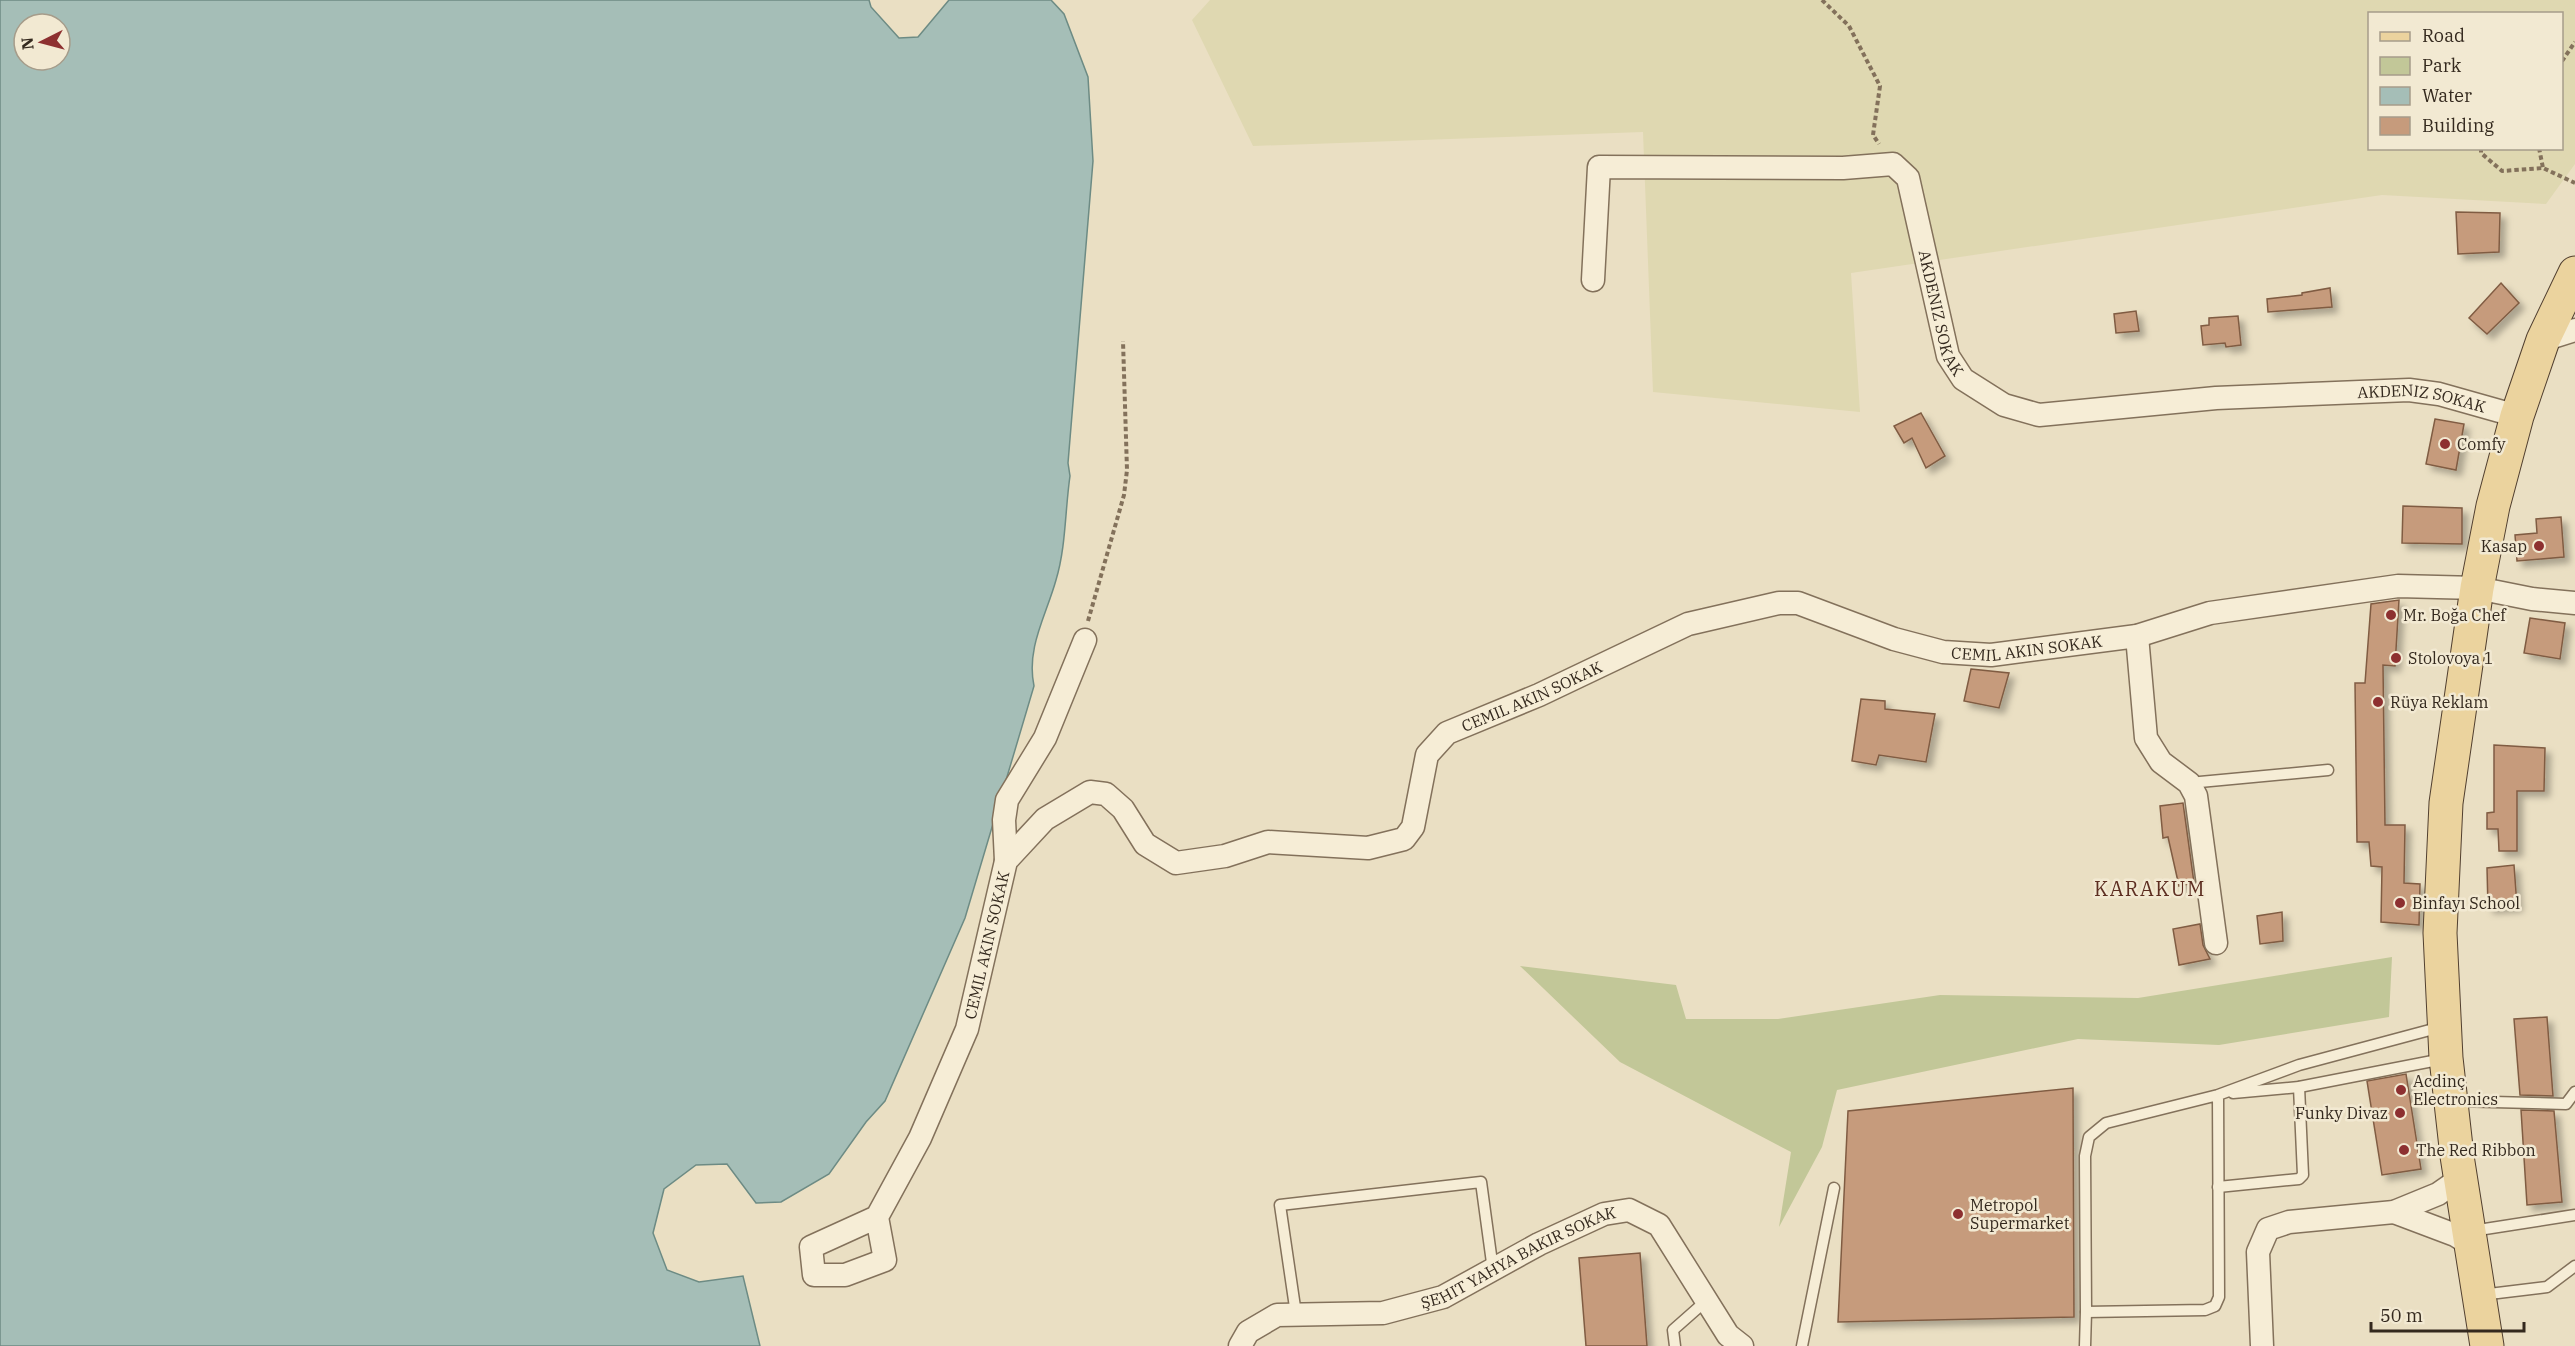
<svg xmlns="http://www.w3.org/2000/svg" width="2575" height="1346" viewBox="0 0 2575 1346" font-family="'IBM Plex Serif',serif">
	<defs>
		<filter id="shadow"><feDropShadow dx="5.5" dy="5.5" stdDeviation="3" flood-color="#0004"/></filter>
	</defs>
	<rect width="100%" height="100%" fill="#eadfc3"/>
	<!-- farmland -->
	<path fill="#dfd8b1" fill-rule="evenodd" d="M1210,0h1365v164l-29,40 -164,-9 -531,78 9,139 -207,-20 -10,-260 -390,14 -61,-126zM2370,14h192v134h-192z"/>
	<!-- green -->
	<polygon fill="#c2c798" points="2392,957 2389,1017 2219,1045 2078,1039 1837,1090 1822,1147 1779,1227 1791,1152 1620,1062 1520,966 1676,985 1686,1019 1778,1019 1940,995 2138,998"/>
	<!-- water -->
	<path fill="#a5beb7" stroke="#6d8b84" stroke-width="1.5" fill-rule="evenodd" d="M0,0h869l2,7 28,31 19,-1 31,-37h102l13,14 24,63 5,84 -25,302 2,13c-5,34 -4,71 -14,104 -10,36 -30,68 -22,106l-69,232 -80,183 -19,21 -37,52 -48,28 -25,1 -29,-39 -31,1 -32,24 -11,44 14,37 32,12 44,-6 17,70h-760zM24,24h36v36h-36z"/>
	<!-- building -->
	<g fill="#c69b7c" stroke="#805c43" stroke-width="1.5" filter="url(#shadow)">
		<polygon points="2456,212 2500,213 2499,252 2458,254"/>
		<polygon points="2501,283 2519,303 2487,334 2469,318"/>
		<polygon points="2330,288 2332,307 2268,312 2267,299 2302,295 2302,293"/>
		<polygon points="2136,311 2139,331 2116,333 2114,314"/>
		<polygon points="2238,316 2241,345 2226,347 2225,343 2203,345 2201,326 2209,325 2209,318"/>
		<polygon points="1921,413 1945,456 1926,468 1912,438 1904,443 1894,426"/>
		<polygon points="2435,419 2464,424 2456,470 2426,464"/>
		<polygon points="2403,506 2462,508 2462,544 2402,543"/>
		<polygon points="2561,517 2564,557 2517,561 2515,535 2537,533 2536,519"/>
		<polygon points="2399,600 2395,666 2383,665 2385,825 2405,825 2404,883 2420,884 2419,925 2381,922 2382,867 2371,866 2369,842 2357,842 2355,683 2365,683 2371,604"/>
		<polygon points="2530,618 2565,623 2560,659 2524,653"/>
		<polygon points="1971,669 2009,673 1999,708 1964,701"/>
		<polygon points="1861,699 1885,701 1885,709 1935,714 1926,762 1879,755 1876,765 1852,761"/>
		<polygon points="2494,745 2545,748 2544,791 2517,791 2517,851 2499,851 2498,829 2487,829 2487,813 2494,812"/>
		<polygon points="2183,803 2194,883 2179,886 2168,837 2163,838 2160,806"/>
		<polygon points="2514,865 2517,906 2488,908 2487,868"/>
		<polygon points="2282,912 2283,941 2260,944 2257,916"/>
		<polygon points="2200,924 2203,945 2210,959 2179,965 2173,929"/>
		<polygon points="2547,1017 2553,1096 2520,1095 2514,1019"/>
		<polygon points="2406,1074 2421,1169 2382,1175 2367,1081"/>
		<polygon points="2073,1088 2074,1317 1838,1322 1848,1111"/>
		<polygon points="2521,1110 2554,1111 2562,1202 2527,1205"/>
		<polygon points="1640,1253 1647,1346 1586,1346 1579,1258"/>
	</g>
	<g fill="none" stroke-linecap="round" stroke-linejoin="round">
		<!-- lane casing -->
		<g stroke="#83715b" stroke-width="13">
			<g id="lane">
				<polyline points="2189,783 2328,770"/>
				<polyline points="2233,1093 2299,1087 2443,1059"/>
				<polyline points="2218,1095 2219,1297 2215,1306 2205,1310 2086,1312 2085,1156 2089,1137 2106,1123 2218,1095 2299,1065 2441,1027"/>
				<polyline points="2455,1101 2566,1104 2575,1092"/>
				<polyline points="2218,1187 2299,1179 2303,1175 2299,1087"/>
				<polyline points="2472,1231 2575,1215"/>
				<polyline points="2481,1295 2547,1287 2575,1266"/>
				<polyline points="1296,1314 1280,1205 1481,1182 1493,1270"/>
				<polyline points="1675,1346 1673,1330 1707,1300"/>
				<polyline points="1802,1346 1834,1188"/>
				<polyline points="2085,1346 2086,1312"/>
			</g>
		</g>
		<!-- street casing -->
		<g stroke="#83715b" stroke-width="25">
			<g id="street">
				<path id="s1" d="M1593,280l6,-113 244,1 50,-4 15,14 40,178 15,23 41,26 35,10 177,-17 193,-8 30,4 78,22"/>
				<polyline points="2543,340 2575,330"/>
				<polyline points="2137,636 2146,738 2161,762 2189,783 2196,796 2216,943"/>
				<polyline points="1006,861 1004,820 1007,800 1045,738 1085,640"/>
				<polyline points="2394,1212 2455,1235 2471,1245"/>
				<path id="s2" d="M877,1217l8,43 -40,15h-31l-3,-28 66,-30 43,-79 47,-109 39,-168 39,-42 45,-27 16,2 17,15 22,35 31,19 49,-7 43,-14 100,6 36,-9 9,-12 14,-72 20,-22 92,-38 149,-71 91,-21h19l96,36 49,13 48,3 146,-19 73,-23 188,-27 79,2 55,11 43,4"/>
				<path id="s3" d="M1240,1346l8,-14 29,-17 106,-2 60,-16 96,-53 65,-30 25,-4 30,15 69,110 14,11"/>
				<polyline points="2262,1346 2258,1252 2268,1229 2289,1222 2394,1212 2438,1194 2461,1178"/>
			</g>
		</g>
		<!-- primary casing -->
		<g stroke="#513f2f" stroke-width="35">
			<polyline id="primary" points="2487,1346 2457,1156 2446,1058 2440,933 2446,803 2477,588 2493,506 2517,416 2543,340 2575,273"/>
		</g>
		<!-- path -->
		<g stroke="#83715b" stroke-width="4" stroke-dasharray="4.5 3" stroke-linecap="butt">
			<polyline points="1822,0 1849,26 1880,86 1873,135 1879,144"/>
			<polyline points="2562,61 2575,42"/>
			<polyline points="2481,148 2481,153 2502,171 2543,168 2575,183"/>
			<polyline points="2539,148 2543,168"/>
			<polyline points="1088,621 1124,495 1127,470 1123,341"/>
		</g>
		<!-- lane -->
		<use href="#lane" stroke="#f6edd6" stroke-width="10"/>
		<!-- street -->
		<use href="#street" stroke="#f6edd6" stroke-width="22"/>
		<!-- primary -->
		<use href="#primary" stroke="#ebd39e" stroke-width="33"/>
	</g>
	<!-- markers -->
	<g fill="#8d3030" stroke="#f2e9d2" stroke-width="2">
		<circle cx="2445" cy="444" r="6"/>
		<circle cx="2539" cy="546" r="6"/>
		<circle cx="2391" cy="615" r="6"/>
		<circle cx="2396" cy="658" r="6"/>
		<circle cx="2378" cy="702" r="6"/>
		<circle cx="2400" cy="903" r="6"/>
		<circle cx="2401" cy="1090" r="6"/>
		<circle cx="2400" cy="1113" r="6"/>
		<circle cx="2404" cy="1150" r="6"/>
		<circle cx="1958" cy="1214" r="6"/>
	</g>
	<g text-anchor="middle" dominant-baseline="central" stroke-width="5" stroke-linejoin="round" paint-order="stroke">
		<!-- street labels -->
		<g font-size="16" fill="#34291e" stroke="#f2e9d2">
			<text stroke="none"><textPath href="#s1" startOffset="567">AKDENIZ SOKAK</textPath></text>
			<text stroke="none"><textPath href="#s1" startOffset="1107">AKDENIZ SOKAK</textPath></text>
			<text stroke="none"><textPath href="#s2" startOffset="1790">CEMIL AKIN SOKAK</textPath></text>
			<text stroke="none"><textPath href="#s2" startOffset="1268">CEMIL AKIN SOKAK</textPath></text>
			<text stroke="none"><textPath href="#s2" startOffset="513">CEMIL AKIN SOKAK</textPath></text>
			<text stroke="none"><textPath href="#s3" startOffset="303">ŞEHIT YAHYA BAKIR SOKAK</textPath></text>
		</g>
		<!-- poi labels -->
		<g font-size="16" fill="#34291e" stroke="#f2e9d2" text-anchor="start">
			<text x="2457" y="444">Comfy</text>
			<text x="2527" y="546" text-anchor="end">Kasap</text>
			<text x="2403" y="615">Mr. Boğa Chef</text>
			<text x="2408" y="658">Stolovoya 1</text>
			<text x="2390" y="702">Rüya Reklam</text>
			<text x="2412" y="903">Binfayı School</text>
			<text x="2413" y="1081">Acdinç<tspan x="2413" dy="18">Electronics</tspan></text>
			<text x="2388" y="1113" text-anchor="end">Funky Divaz</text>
			<text x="2416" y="1150">The Red Ribbon</text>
			<text x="1970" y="1205">Metropol<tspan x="1970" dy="18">Supermarket</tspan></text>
		</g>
		<!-- quarter labels -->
		<g font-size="20" letter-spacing="1.5" fill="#5d2e21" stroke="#f2e9d2">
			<text x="2150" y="888">KARAKUM</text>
		</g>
	</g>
	<!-- legend -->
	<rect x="2368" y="12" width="195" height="138" fill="#f2e9d2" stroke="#a69c8a" stroke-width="1.5"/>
	<rect x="2380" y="32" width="30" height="9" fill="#ebd39e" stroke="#a69c8a" stroke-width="1.5"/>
	<text x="2422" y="42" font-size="18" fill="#34291e">Road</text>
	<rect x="2380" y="57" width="30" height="18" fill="#c2c798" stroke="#a69c8a" stroke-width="1.5"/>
	<text x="2422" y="72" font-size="18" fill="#34291e">Park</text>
	<rect x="2380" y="87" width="30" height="18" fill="#a5beb7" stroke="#a69c8a" stroke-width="1.5"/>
	<text x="2422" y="102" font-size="18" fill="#34291e">Water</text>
	<rect x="2380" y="117" width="30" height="18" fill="#c69b7c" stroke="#a69c8a" stroke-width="1.5"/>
	<text x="2422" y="132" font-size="18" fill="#34291e">Building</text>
	<!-- north arrow -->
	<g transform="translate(42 42) rotate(264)"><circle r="28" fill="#f2e9d2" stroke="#a69c8a" stroke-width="1.5"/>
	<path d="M0-4.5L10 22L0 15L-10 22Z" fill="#8d3030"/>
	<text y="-9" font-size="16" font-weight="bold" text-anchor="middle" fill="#34291e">N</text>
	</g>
	<!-- scale -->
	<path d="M2371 1322v9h153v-9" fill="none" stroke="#34291e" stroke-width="3"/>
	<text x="2380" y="1322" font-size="18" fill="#34291e" stroke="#f2e9d2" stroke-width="4.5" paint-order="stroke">50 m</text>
</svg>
